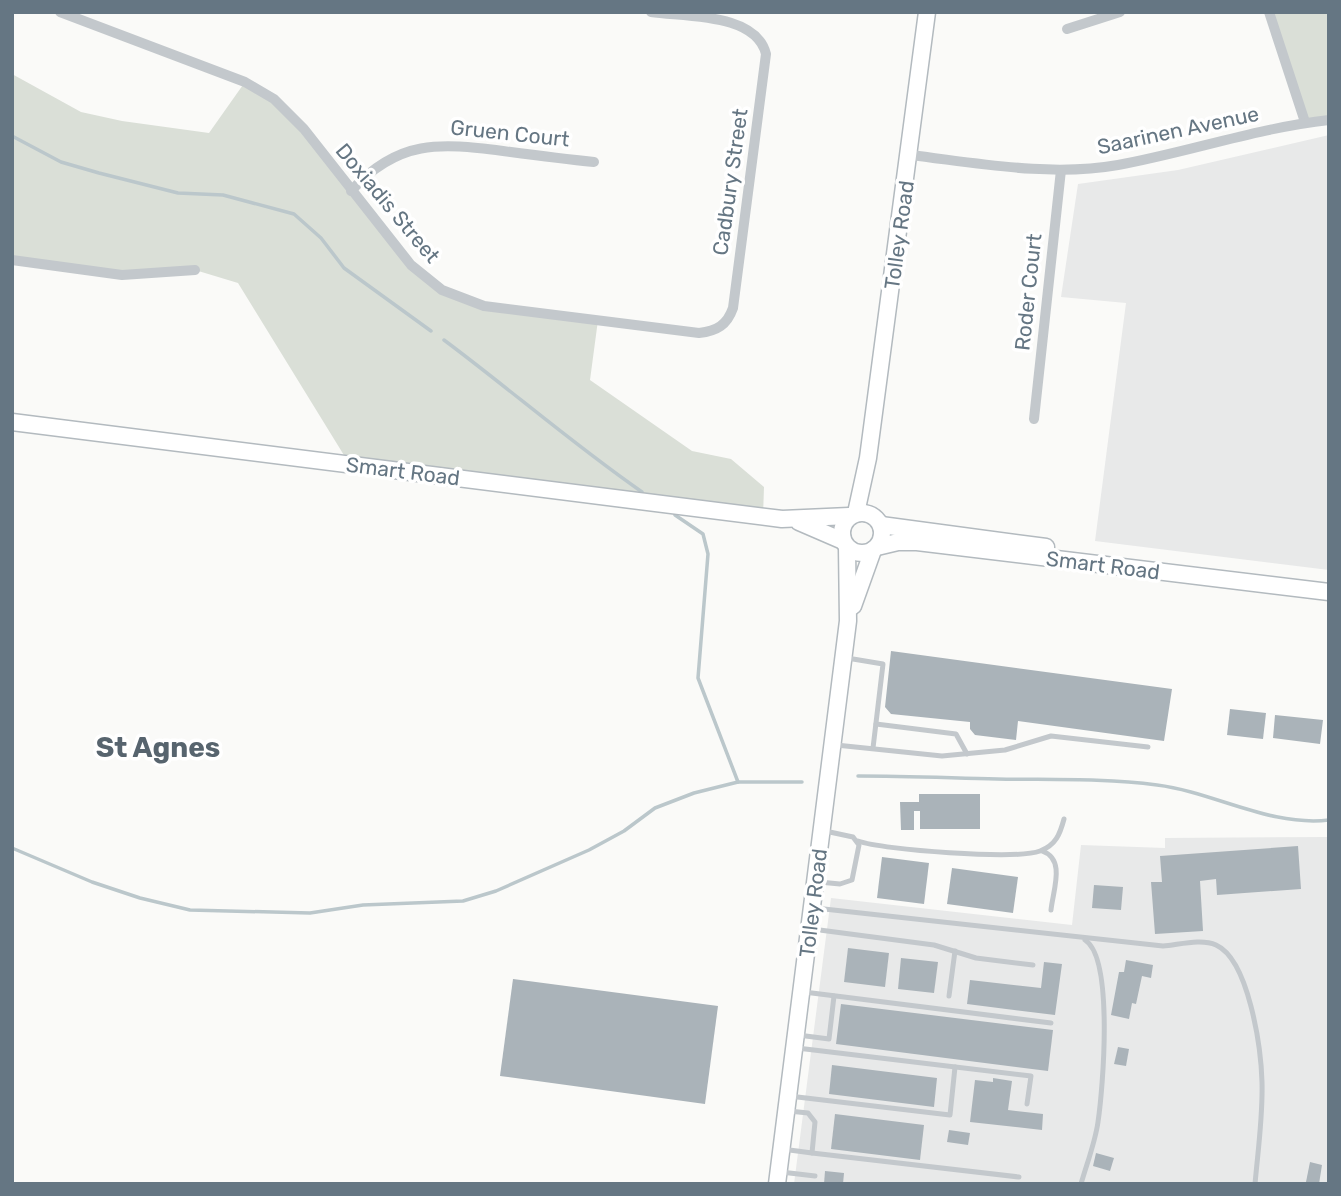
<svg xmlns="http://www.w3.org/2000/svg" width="1341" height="1196" viewBox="0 0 1341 1196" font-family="Rubik,sans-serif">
	<rect width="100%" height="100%" fill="#fafaf8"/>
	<!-- built -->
	<g fill="#e8e9e9">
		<polygon points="1329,135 1329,570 1095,541 1126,303 1061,297 1078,184 1178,170"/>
		<polygon points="1329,837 1329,1184 794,1184 831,898 1072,925 1081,845 1165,848 1165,838"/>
	</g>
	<!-- green -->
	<g fill="#dadfd7">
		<polygon points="1269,12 1329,12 1329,120 1305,122"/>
		<polygon points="12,74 81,112 122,121 209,133 245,82 279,104 411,265 465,300 598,320 590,380 692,451 731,459 764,487 763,517 350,465 238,283 195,270 122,275 12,260"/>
	</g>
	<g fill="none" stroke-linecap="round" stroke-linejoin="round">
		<!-- stream -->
		<g stroke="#bbc7cb" stroke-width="3.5">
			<polyline points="12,136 61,162 99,173 178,193 223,195 294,214 321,238 344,268 431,331"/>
			<path d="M444,340c67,50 130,105 198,152"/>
			<polyline points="675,515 703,534 708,554 698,678 738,782"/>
			<path d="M858,776c47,0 93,2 139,3 54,1 106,-1 160,6 57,7 113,42 172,35"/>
			<polyline points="12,848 92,882 140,898 190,910 310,913 363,905 463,901 496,891 589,850 624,831 655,808 694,793 738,782 802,782"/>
		</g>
	</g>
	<!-- building -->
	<g fill="#aab3b9">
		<polygon points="891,651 1172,689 1164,741 1018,721 1016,740 975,735 970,729 970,722 891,714 885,707"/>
		<polygon points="1230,709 1266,713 1263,739 1227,735"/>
		<polygon points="1275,715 1323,720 1320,744 1273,738"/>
		<polygon points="919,794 980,794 980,829 920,829 920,811 914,811 914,830 901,830 900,802 919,802"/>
		<polygon points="1298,846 1301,889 1217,895 1216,879 1200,881 1203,931 1155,934 1151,882 1162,882 1160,856"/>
		<polygon points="882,857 929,863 924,904 877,898"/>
		<polygon points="952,868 1018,877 1013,913 947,904"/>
		<polygon points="1094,885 1123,887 1121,910 1092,908"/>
		<polygon points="848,948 889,953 885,987 844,982"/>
		<polygon points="901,958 938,962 934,993 898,989"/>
		<polygon points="1126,960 1153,965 1151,978 1142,976 1136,1004 1132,1003 1129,1019 1111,1015 1119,972 1124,972"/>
		<polygon points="1044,962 1062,964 1055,1015 967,1004 970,980 1041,988"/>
		<polygon points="513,979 718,1006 705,1104 500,1076"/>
		<polygon points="841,1004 1053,1030 1048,1071 836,1044"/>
		<polygon points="1118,1047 1129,1049 1126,1066 1114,1064"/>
		<polygon points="832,1065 937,1078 934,1107 829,1094"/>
		<polygon points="993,1078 1012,1081 1008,1110 1043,1114 1042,1130 970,1122 975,1080 993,1082"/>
		<polygon points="835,1114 924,1125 920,1160 831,1149"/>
		<polygon points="949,1130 970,1133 968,1145 947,1142"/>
		<polygon points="1096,1153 1114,1158 1110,1171 1093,1166"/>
		<polygon points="1310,1162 1322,1165 1319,1184 1306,1182"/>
		<polygon points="825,1171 844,1173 843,1184 824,1184"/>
	</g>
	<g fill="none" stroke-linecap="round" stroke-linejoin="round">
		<!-- secondary casing -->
		<g stroke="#b3babf" stroke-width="19">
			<g id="secondary">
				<polyline points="12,422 782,519 849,516"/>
				<circle cx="862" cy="533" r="20"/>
				<polyline points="856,513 868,458 927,12"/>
				<polyline points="799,522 843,541"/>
				<polyline points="881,525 1046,547"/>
				<polyline points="877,547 898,542 917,542 1329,592"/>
				<polyline points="853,606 873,550"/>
				<polyline points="777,1184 848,621 847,547"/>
			</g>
		</g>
		<!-- lane -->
		<g stroke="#c3c8cc" stroke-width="5">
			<polyline points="847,658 883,664 873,748"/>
			<polyline points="876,724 956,734 967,754"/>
			<polyline points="836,745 942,756 1005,750 1051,736 1148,747"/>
			<path d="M858,841c25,9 158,19 182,10 16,-6 20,-17 24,-32"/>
			<path d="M1042,851c24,8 11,39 9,59"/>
			<polyline points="819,882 840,884 852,880 859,845 853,837 825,831"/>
			<path d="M815,908l348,38c15,-1 38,-8 53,-1 33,15 45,103 46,137 1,34 -4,68 -7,102"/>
			<polyline points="812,929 934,945 976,958 1033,965"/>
			<polyline points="804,992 1051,1023"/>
			<polyline points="949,996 955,951"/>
			<polyline points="798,1035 829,1039 834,996"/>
			<polyline points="797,1048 1031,1076 1027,1104"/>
			<polyline points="789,1096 950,1115 955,1067"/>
			<polyline points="782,1149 812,1153 815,1122 808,1113 789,1111"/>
			<polyline points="812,1153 1019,1177"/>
			<polyline points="781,1172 815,1176"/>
			<path d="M1081,1184c6,-21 14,-41 17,-62 5,-34 16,-164 -13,-182"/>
		</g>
		<!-- street -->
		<g stroke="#c3c8cc" stroke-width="10">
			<path d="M60,12l185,70 29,17 30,30 107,136 31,25 42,16 215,27c18,-2 28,-8 34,-25l33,-254c-10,-41 -80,-37 -115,-42"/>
			<polyline points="1269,12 1305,122"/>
			<polyline points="1067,29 1120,12"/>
			<path d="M910,155c68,8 140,22 208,10 71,-13 139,-37 211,-45"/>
			<path d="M351,191c47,-52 89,-48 152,-40 30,4 61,8 91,11"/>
			<polyline points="12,260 122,275 195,270"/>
			<polyline points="1034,419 1061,170"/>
		</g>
		<!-- secondary -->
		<use href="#secondary" stroke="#fff" stroke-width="16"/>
	</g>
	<g text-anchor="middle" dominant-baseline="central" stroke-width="7" stroke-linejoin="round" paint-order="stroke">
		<!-- street labels -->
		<g font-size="21" fill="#657683" stroke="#fff">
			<text transform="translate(1178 130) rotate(-12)">Saarinen Avenue</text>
			<text transform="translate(510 133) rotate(6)">Gruen Court</text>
			<text transform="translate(730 182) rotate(-82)">Cadbury Street</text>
			<text transform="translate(388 203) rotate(50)">Doxiadis Street</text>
			<text transform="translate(899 235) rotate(-82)">Tolley Road</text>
			<text transform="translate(1028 292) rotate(-84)">Roder Court</text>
			<text transform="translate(403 471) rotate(7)">Smart Road</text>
			<text transform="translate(1103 565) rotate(7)">Smart Road</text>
			<text transform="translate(813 903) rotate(-83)">Tolley Road</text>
		</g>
		<!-- district labels -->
		<g font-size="28" font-weight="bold" fill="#57646e" stroke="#fff">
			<text x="158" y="747">St Agnes</text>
		</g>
	</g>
	<!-- border -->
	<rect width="1341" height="1196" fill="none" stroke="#657683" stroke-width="28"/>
</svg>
